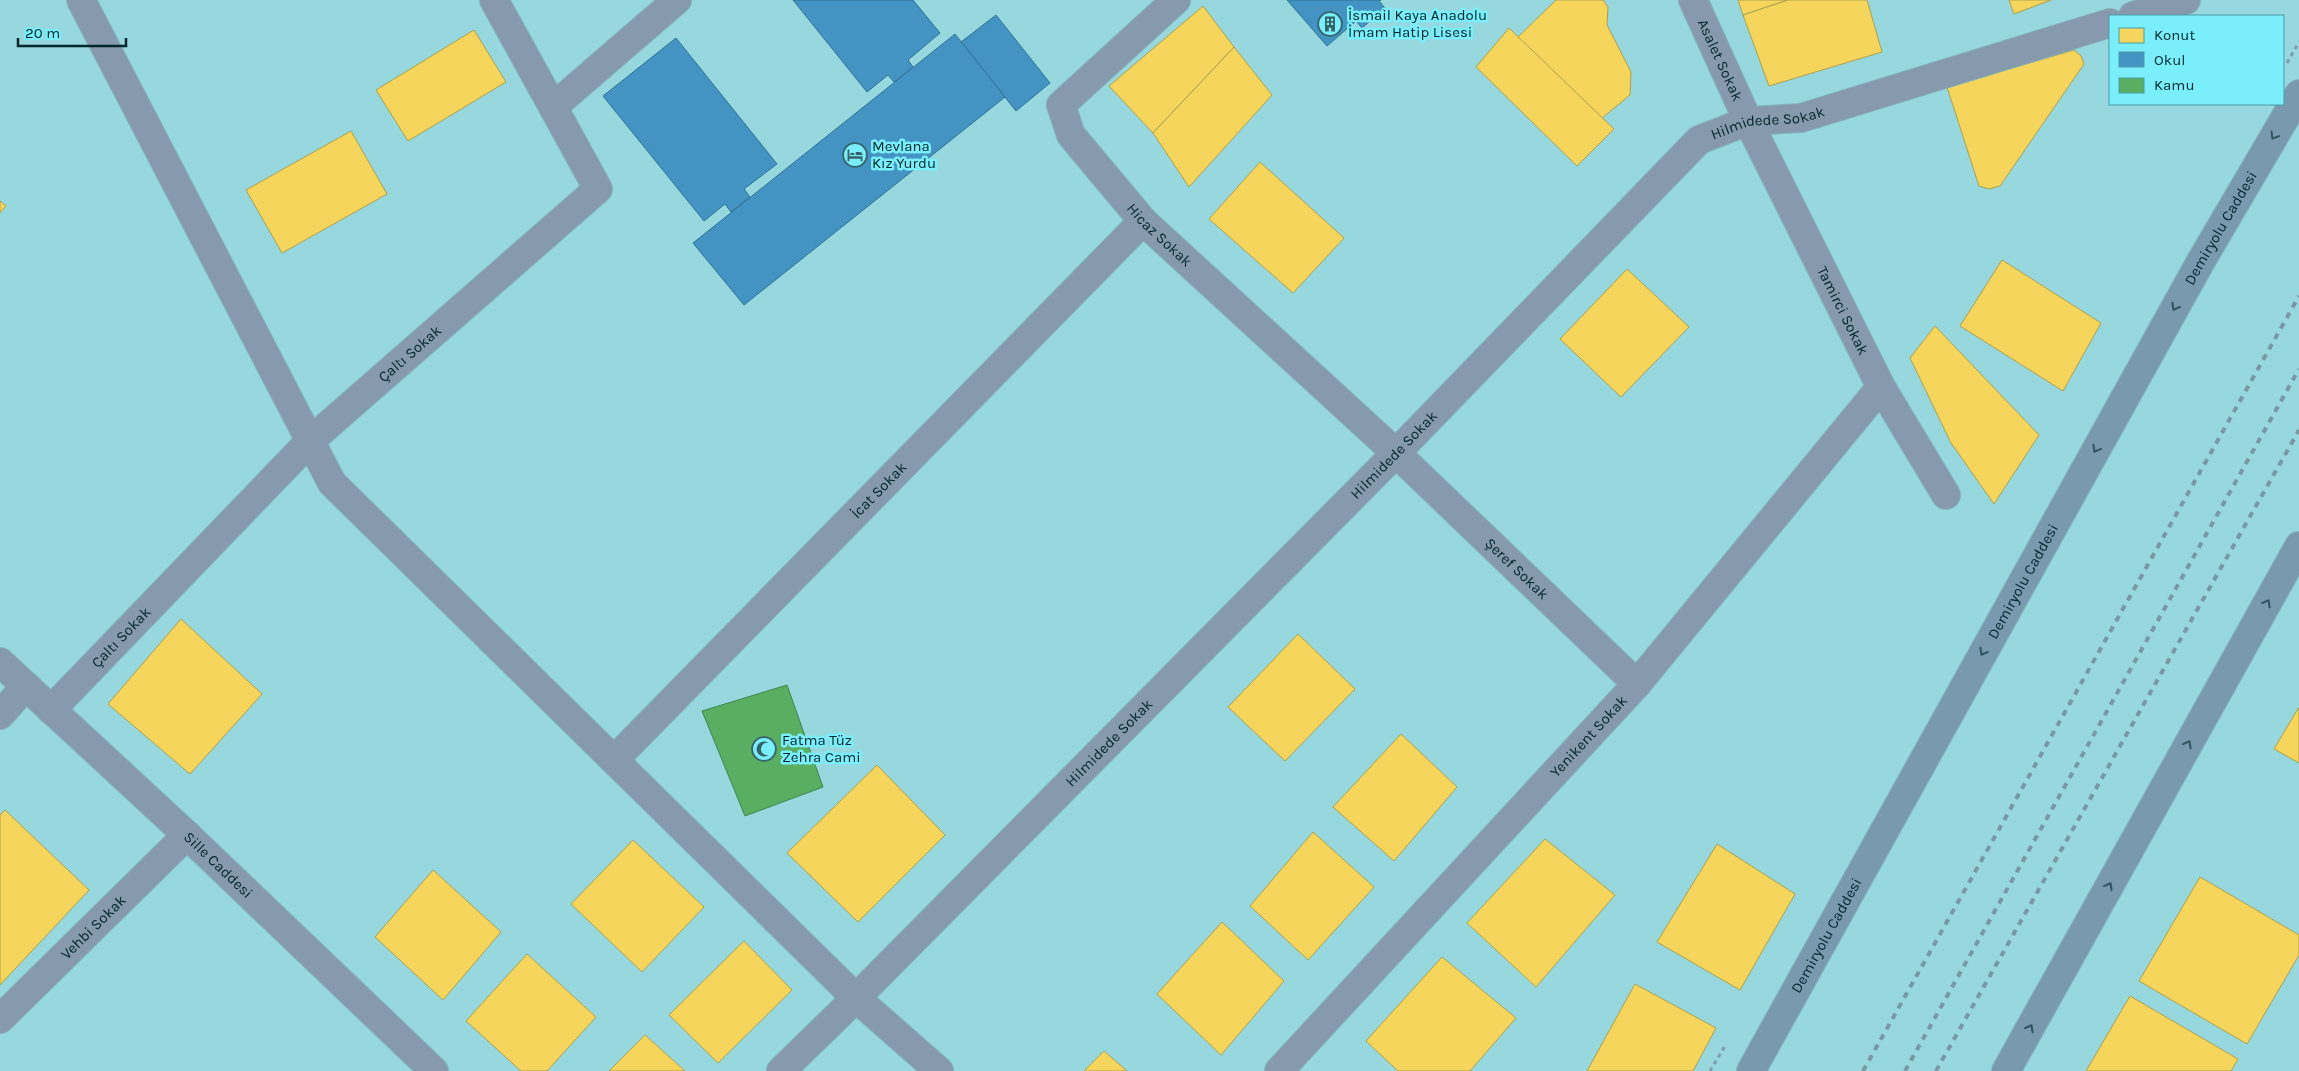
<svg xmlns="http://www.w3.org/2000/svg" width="2299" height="1071" viewBox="0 0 2299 1071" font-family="Karla,sans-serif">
	<rect width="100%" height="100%" fill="#97d7de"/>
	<!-- homes -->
	<g fill="#f6d55c" stroke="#aca14d">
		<polygon points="1556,0 1603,0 1608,7 1607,25 1631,72 1630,95 1602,118 1517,38"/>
		<polygon points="1738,0 1788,0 1743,15"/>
		<polygon points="1788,0 1867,0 1882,52 1769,86 1743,15"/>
		<polygon points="2009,0 2051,0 2014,14"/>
		<polygon points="1203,6 1234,47 1153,133 1109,86"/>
		<polygon points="1509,28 1614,129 1577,166 1476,67"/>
		<polygon points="474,30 506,82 408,141 376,90"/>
		<polygon points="1234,47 1272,95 1189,187 1153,133"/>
		<polygon points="2074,50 2081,56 2084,64 2000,186 1989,189 1979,186 1947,87"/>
		<polygon points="351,131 387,194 282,253 246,190"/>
		<polygon points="1260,162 1344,238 1293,293 1209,219"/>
		<polygon points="0,201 6,206 0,213"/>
		<polygon points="2002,260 2101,323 2063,391 1960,326"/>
		<polygon points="1627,269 1689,327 1621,397 1560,339"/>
		<polygon points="1935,326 2039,435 1994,504 1951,443 1910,358"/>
		<polygon points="181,619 262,694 190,774 108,704"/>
		<polygon points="1298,634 1355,689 1285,761 1228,707"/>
		<polygon points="2299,707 2299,763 2274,749"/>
		<polygon points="1401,734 1457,787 1394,861 1333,807"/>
		<polygon points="877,765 945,835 858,922 787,853"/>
		<polygon points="5,810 89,890 0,985 0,815"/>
		<polygon points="1313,832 1374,887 1308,960 1250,906"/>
		<polygon points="1545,839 1615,895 1536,987 1467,923"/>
		<polygon points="633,840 704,907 642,972 571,904"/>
		<polygon points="1717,844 1795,894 1740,990 1657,942"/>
		<polygon points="433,870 501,932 443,1000 375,937"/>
		<polygon points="2200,877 2299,935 2299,955 2247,1044 2139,981"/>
		<polygon points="1222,922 1284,981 1221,1055 1157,994"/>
		<polygon points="744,941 792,990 718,1063 669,1015"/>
		<polygon points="527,954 596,1017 547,1071 521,1071 466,1021"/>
		<polygon points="1442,957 1516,1018 1470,1071 1398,1071 1366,1041"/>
		<polygon points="1635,984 1716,1028 1693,1071 1587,1071"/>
		<polygon points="2130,996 2238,1059 2231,1071 2086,1071"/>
		<polygon points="645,1035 685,1071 609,1071"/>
		<polygon points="1104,1051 1127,1071 1084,1071"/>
	</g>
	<!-- schools -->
	<g fill="#4393c3" stroke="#2f7395">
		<polygon points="793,0 913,0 940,33 908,60 913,67 894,82 888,75 867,92"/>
		<polygon points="1287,0 1381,0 1379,1 1385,8 1362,28 1356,21 1327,46"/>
		<polygon points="996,15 1050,83 1016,111 961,42"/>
		<polygon points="955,34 1005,97 744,305 693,243"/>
		<polygon points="676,38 777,164 744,189 750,197 731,212 725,204 704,221 603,96"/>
	</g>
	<!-- public -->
	<polygon fill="#5aae61" stroke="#3f8651" points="787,685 823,787 745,816 702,711"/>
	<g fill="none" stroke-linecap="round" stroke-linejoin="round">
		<!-- minor casing -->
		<g stroke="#82b3b8" stroke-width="30">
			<g id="minor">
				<polyline points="81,0 332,483 856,998 939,1071"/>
				<polyline points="494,0 553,107"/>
				<path id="s1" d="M1176,0l-115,105 10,30 72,86 253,232 241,231"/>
				<path id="s2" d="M1693,0l55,121 133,266 65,108"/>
				<polyline points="2133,16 2186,0"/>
				<path id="s3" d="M0,662l187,173 247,236"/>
				<path id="s4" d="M51,710l259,-269 288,-252 -45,-82 124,-107"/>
				<polyline points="0,715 26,686"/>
				<path id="s5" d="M614,760l529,-539"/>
				<path id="s6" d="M0,1019l187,-184"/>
				<path id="s7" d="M781,1071l75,-73 540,-545 303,-313 49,-19 53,-3 309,-95"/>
				<path id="s8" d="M1279,1071l358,-387 244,-297"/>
			</g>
		</g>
		<!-- major casing -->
		<g stroke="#82b3b8" stroke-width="30">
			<g id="major">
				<path id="s9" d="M1751,1071l450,-810 98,-167"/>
				<polyline points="2006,1071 2299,546"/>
			</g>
		</g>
		<!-- path -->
		<g stroke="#7f9da9" stroke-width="3" stroke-dasharray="4 4" stroke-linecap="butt">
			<polyline points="2287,63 2299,42"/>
			<polyline points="1710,1071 1725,1046"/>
		</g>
		<!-- minor -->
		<use href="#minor" stroke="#8799ac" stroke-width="28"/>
		<!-- major -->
		<use href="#major" stroke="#7999ae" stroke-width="28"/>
		<!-- rail -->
		<g stroke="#7899a4" stroke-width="4" stroke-dasharray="6 6" stroke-linecap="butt">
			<polyline points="1863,1071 2299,296"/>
			<polyline points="1905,1071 2299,369"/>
			<polyline points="1936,1071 2299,430"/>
		</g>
	</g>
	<!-- one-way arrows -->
	<defs><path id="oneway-chevron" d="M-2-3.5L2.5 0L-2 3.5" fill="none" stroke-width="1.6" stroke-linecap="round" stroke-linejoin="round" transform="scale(1.25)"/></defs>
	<g stroke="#30555f">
		<use href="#oneway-chevron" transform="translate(2274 136) rotate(121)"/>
		<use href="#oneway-chevron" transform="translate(2175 307) rotate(119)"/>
		<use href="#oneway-chevron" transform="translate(2096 449) rotate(119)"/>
		<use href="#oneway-chevron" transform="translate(2267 603) rotate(-61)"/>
		<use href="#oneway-chevron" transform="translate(1983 652) rotate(119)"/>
		<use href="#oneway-chevron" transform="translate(2188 744) rotate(-61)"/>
		<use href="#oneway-chevron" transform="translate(2109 886) rotate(-61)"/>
		<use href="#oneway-chevron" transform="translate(2030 1028) rotate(-61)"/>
	</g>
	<!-- icons -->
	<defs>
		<g id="building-ring" transform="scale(1.25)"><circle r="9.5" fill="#7aeefb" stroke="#35656a" stroke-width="1.5"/><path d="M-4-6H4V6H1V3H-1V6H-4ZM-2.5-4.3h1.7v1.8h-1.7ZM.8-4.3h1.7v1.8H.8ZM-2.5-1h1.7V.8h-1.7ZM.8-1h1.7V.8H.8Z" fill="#35656a"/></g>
		<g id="hotel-ring" transform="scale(1.25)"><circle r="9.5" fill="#7aeefb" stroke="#35656a" stroke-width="1.5"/><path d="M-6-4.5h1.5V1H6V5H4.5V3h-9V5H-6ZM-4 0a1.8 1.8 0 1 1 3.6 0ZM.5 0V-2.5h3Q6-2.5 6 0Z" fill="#35656a"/></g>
		<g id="mosque-ring" transform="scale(1.25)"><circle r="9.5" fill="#7aeefb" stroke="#35656a" stroke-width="1.5"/><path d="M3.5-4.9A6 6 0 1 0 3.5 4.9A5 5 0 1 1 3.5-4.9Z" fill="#35656a"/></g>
	</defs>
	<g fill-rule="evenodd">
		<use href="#building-ring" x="1330" y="24"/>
		<use href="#hotel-ring" x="855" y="155"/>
		<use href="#mosque-ring" x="764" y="749"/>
	</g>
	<g text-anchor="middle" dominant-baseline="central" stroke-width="5" stroke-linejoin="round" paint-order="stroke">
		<!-- poi labels -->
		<g font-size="15" fill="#00272b" stroke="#7aeefb" text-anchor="start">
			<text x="1348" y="15">İsmail Kaya Anadolu<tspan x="1348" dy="17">İmam Hatip Lisesi</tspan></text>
			<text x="872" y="146">Mevlana<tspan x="872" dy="17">Kız Yurdu</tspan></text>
			<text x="782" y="740">Fatma Tüz<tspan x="782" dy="17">Zehra Cami</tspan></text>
		</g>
		<!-- street labels -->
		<g font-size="15" fill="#00272b" stroke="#7aeefb">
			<text stroke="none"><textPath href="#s2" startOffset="66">Asalet Sokak</textPath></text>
			<text stroke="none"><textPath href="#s7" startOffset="1379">Hilmidede Sokak</textPath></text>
			<text stroke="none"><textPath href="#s9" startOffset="965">Demiryolu Caddesi</textPath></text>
			<text stroke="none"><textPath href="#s1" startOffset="321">Hicaz Sokak</textPath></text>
			<text stroke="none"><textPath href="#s2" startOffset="345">Tamirci Sokak</textPath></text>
			<text stroke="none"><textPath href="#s4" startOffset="506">Çaltı Sokak</textPath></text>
			<text stroke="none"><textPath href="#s7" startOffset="869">Hilmidede Sokak</textPath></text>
			<text stroke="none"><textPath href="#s5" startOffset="378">İcat Sokak</textPath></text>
			<text stroke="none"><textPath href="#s1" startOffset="810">Şeref Sokak</textPath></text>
			<text stroke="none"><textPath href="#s9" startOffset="560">Demiryolu Caddesi</textPath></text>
			<text stroke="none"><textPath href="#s4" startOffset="101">Çaltı Sokak</textPath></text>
			<text stroke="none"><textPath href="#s8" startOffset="456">Yenikent Sokak</textPath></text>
			<text stroke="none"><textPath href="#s7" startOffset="464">Hilmidede Sokak</textPath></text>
			<text stroke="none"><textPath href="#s3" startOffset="298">Sille Caddesi</textPath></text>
			<text stroke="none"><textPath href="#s6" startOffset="131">Vehbi Sokak</textPath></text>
			<text stroke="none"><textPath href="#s9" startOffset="155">Demiryolu Caddesi</textPath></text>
		</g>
	</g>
	<!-- legend -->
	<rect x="2109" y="15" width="175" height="90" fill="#7aeefb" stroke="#499ea8"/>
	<rect x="2119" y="28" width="25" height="15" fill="#f6d55c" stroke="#499ea8"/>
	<text x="2154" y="40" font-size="15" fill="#00272b">Konut</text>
	<rect x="2119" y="52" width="25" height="15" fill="#4393c3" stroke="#499ea8"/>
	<text x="2154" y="65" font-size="15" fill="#00272b">Okul</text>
	<rect x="2119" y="78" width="25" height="15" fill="#5aae61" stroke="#499ea8"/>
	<text x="2154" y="90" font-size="15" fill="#00272b">Kamu</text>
	<!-- scale -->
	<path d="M18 38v8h108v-8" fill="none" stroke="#00272b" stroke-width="2.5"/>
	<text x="25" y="38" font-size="15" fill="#00272b" stroke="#7aeefb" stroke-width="4" paint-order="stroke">20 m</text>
</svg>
